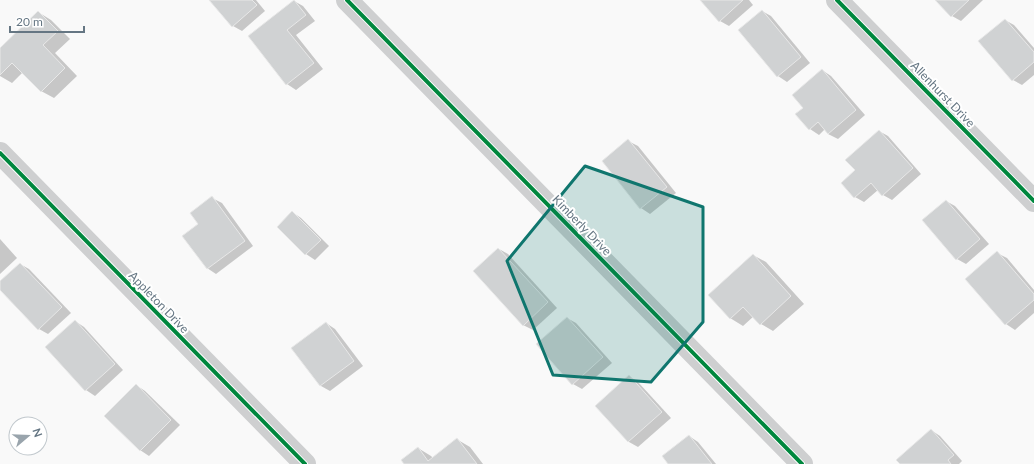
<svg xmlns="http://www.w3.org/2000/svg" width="1034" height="464" viewBox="0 0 1034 464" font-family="Lato,sans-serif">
	<rect width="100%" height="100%" fill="#f9f9f9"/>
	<!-- shadow -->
	<g fill="#0003">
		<polygon points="210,0 256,0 265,11 242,31 233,26"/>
		<polygon points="701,0 749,0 753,5 729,26 720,21"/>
		<polygon points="937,0 983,0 961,21 952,16"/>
		<polygon points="294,1 303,6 315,21 296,35 323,69 296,90 287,84 249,36"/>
		<polygon points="762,11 771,16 810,63 787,82 778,76 739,30"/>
		<polygon points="38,12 51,20 70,39 55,53 77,76 54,98 41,91 23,72 12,83 0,76 0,50"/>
		<polygon points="1005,20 1014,25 1034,48 1034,75 1022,85 1013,80 980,41"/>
		<polygon points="822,70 831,76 865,115 838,139 828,134 825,129 819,135 810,129 797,114 804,108"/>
		<polygon points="879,131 888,136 921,174 892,200 883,195 878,190 864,202 855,197 856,170"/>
		<polygon points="628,141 638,146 676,193 650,214 641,208 603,161"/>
		<polygon points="212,198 222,203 253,246 216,274 207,268 199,224"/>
		<polygon points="946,201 955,206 989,244 966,264 957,259"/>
		<polygon points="292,212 301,218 329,246 315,260 306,254 278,227"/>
		<polygon points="0,239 17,258 0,274"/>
		<polygon points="499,249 508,254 557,308 533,330 523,325"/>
		<polygon points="997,253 1007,258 1034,290 1034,313 1015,330 1006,324 967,279"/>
		<polygon points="753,255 766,262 804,304 773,331 761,324 754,316 743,326 730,318"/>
		<polygon points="20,264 29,269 71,313 48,334 39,329 0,288 0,283"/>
		<polygon points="567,318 576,323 612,363 582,389 573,384 538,344"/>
		<polygon points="75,321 84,327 123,370 95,396 86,390 47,347"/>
		<polygon points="326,323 335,329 363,366 330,391 321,386"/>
		<polygon points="629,376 638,382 671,418 638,447 629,442 596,406"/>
		<polygon points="136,385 145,391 180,425 149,456 140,450"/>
		<polygon points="931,430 940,436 962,461 959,464 901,464"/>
		<polygon points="689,436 698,442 716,464 669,464"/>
		<polygon points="458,440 470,447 483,464 406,464 418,448 431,456 433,458"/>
	</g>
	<!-- building -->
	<g fill="#d0d2d3" stroke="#e8e8e8">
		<polygon points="209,0 252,0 257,5 232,27"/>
		<polygon points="294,0 306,15 287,30 314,63 286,85 248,36"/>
		<polygon points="700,0 743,0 719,22"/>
		<polygon points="935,0 969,0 951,17"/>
		<polygon points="762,10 801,57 777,77 738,30"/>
		<polygon points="38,11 58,31 43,45 65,68 41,92 12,63 0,75 0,48"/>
		<polygon points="1005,19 1034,52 1034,62 1012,81 978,41"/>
		<polygon points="822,69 856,110 828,134 818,122 809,130 795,114 803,108 792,95"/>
		<polygon points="879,130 913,168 882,196 871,183 854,198 841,183 855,170 845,160"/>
		<polygon points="628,139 667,187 640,209 602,161"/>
		<polygon points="212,196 245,241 207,269 182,236 198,224 190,213"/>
		<polygon points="946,200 980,239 956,260 922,220"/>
		<polygon points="292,211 321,240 305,255 277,227"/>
		<polygon points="498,248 548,302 523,326 473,271"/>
		<polygon points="997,251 1034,294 1034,300 1005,325 965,279"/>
		<polygon points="753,254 791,296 760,325 743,307 730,319 708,295"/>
		<polygon points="20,263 62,307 38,330 0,290 0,281"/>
		<polygon points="567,317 603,357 572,385 536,344"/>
		<polygon points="75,320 115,364 85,391 45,347"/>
		<polygon points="326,322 354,361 320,386 291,348"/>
		<polygon points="629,375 662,412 628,442 595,406"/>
		<polygon points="136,384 171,420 140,451 104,416"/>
		<polygon points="931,429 954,455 948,460 951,464 900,464 896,460"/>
		<polygon points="689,435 712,464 668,464 662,456"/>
		<polygon points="457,438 477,464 404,464 401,460 418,447 428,461"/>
	</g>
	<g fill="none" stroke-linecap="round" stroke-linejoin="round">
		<!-- minor -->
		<g stroke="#cecfd0" stroke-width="22">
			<polyline points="347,0 802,464"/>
			<polyline points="837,0 1034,201"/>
			<polyline points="0,153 305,464"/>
		</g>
		<!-- cycleway casing -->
		<g stroke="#fff" stroke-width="6">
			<g id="cycleway">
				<polyline points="347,0 802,464"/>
				<polyline points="837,0 1034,201"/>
				<polyline points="0,153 305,464"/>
			</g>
		</g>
		<!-- cycleway -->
		<use href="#cycleway" stroke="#00873e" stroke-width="4"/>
	</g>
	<!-- marked area -->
	<path fill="#0f766e" fill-opacity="0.2" stroke="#0f766e" stroke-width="3" stroke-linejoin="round" d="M585,166l118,41v115l-52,60 -98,-7 -46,-114z"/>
	<g text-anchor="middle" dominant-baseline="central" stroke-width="4" stroke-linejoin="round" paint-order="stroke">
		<!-- street labels -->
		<g font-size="12" fill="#657683" stroke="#fff">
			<text transform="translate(943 94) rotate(46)">Allenhurst Drive</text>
			<text transform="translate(582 225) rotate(46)">Kimberly Drive</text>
			<text transform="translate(159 302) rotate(46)">Appleton Drive</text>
		</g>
	</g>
	<!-- north arrow -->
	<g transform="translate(28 436) rotate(71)"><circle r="19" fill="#ffffff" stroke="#c1c8cd"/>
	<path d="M0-3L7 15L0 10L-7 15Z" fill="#99a4ac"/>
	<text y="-6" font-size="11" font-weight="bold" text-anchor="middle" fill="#657683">N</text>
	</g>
	<!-- scale -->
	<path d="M10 26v6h74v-6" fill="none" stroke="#657683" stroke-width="2"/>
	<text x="16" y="26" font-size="12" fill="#657683" stroke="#ffffff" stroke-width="3" paint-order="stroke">20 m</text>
</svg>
